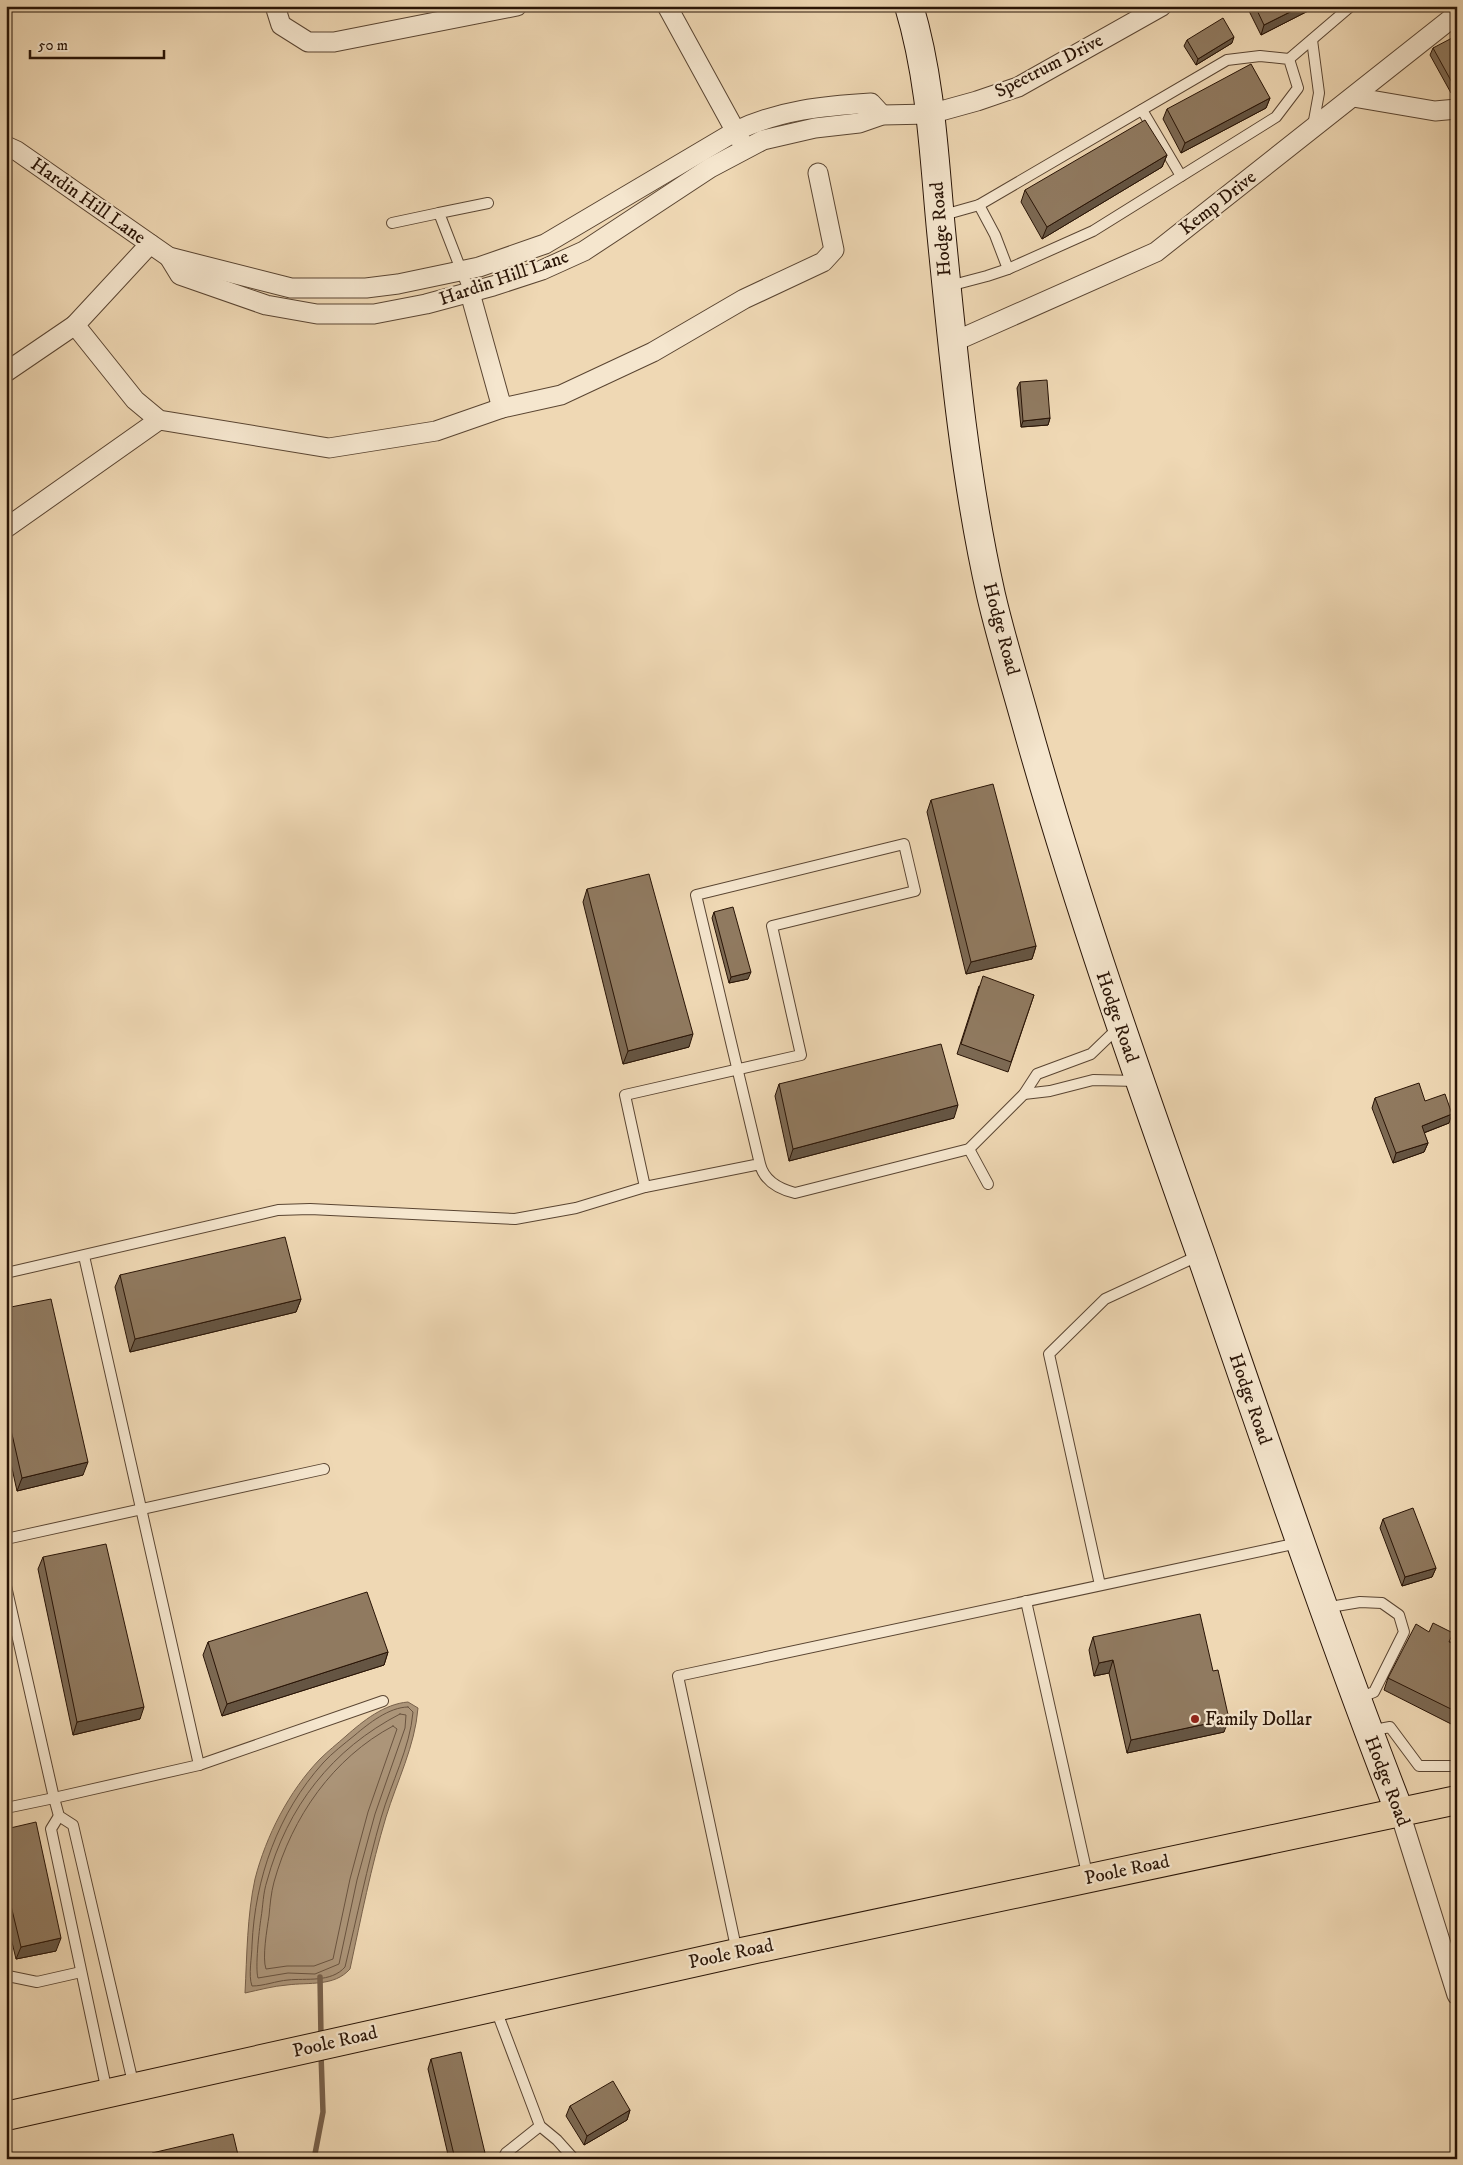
<svg xmlns="http://www.w3.org/2000/svg" width="1463" height="2165" viewBox="0 0 1463 2165" font-family="'IM FELL DW Pica',serif">
	<rect width="100%" height="100%" fill="#efd8b4"/>
	<filter id="stains"><feTurbulence type="fractalNoise" baseFrequency=".004" numOctaves="4"/><feColorMatrix values="0 0 0 0 .2 0 0 0 0 .09 0 0 0 0 .02 0 0 0 .5 -.17"/></filter>
	<radialGradient id="worn" r=".72"><stop offset=".6" stop-color="#630" stop-opacity="0"/><stop offset="1" stop-color="#630" stop-opacity=".3"/></radialGradient>
	<!-- water -->
	<path fill="#ac9579" stroke="#78614b" d="M408,1702l10,6c-3,38 -21,73 -32,109 -15,50 -25,101 -36,152 -16,18 -41,13 -63,16 -14,1 -28,5 -42,8 2,-38 2,-77 10,-114 11,-43 34,-88 65,-120 8,-8 17,-15 26,-23 17,-15 38,-32 62,-34z"/>
	<g fill="none" stroke-linecap="round" stroke-linejoin="round">
		<!-- shore -->
		<g stroke="#6a5440" stroke-width="1">
			<path d="M408,1707l5,5c-3,36 -22,71 -32,106 -14,49 -24,99 -36,149 -14,16 -39,11 -57,13 -12,1 -24,6 -36,6 -4,-11 0,-29 0,-41 3,-67 26,-132 71,-182 9,-10 21,-19 32,-28 13,-11 34,-28 53,-28z"/>
			<path d="M400,1714l6,1 -1,13 -30,86 -18,66 -18,84 -24,10 -27,-1 -30,5c-3,-10 1,-47 3,-60 2,-12 2,-25 6,-37 20,-74 65,-132 133,-167z"/>
			<path d="M393,1726l4,3 -29,83 -18,67 -17,80 -19,7h-27l-21,3c-4,-11 1,-40 3,-53 1,-11 2,-23 5,-34 18,-65 59,-124 119,-156z"/>
		</g>
		<!-- stream -->
		<g stroke="#78614b" stroke-width="5.5">
			<polyline points="320,1977 321,2037"/>
			<polyline points="314,2159 323,2112 321,2054"/>
		</g>
		<!-- service casing -->
		<g stroke="#5a4532" stroke-width="12">
			<g id="service">
				<polyline points="1312,40 1319,93 1313,126"/>
				<polyline points="1289,59 1351,6"/>
				<polyline points="1142,110 1181,176"/>
				<polyline points="940,216 979,205 1227,60 1260,56 1289,59 1298,88 1276,117 1093,231 1008,269"/>
				<polyline points="392,223 439,213"/>
				<polyline points="949,286 987,276 1008,269 995,235 979,205"/>
				<polyline points="470,293 439,213 488,203"/>
				<polyline points="1024,1094 1050,1091 1093,1080 1138,1081"/>
				<polyline points="969,1149 988,1184"/>
				<path d="M760,1164l-115,23 -20,-92 176,-40 -29,-129 143,-35 -11,-47 -208,51 64,269c4,17 19,25 35,29l174,-44 55,-55 13,-20 54,-20 28,-27"/>
				<polyline points="6,1273 278,1210 310,1209 515,1219 576,1208 645,1187"/>
				<polyline points="6,1539 324,1469"/>
				<polyline points="1100,1585 1049,1354 1105,1299 1200,1255"/>
				<polyline points="6,1586 54,1798 199,1765 84,1256"/>
				<polyline points="1026,1601 1088,1878"/>
				<polyline points="1324,1608 1360,1602 1382,1603 1399,1615 1404,1632 1374,1692 1359,1698"/>
				<polyline points="1369,1731 1390,1727 1419,1766 1457,1766"/>
				<polyline points="199,1765 383,1701"/>
				<polyline points="6,1808 54,1798 59,1816 73,1825 134,2087"/>
				<polyline points="59,1816 51,1829 107,2092"/>
				<polyline points="737,1952 678,1676 1298,1543"/>
				<polyline points="6,1974 8,1976 37,1982 81,1972"/>
				<polyline points="495,2007 540,2126 557,2140 574,2159"/>
				<polyline points="503,2159 506,2153 540,2126"/>
			</g>
		</g>
		<!-- minor casing -->
		<g stroke="#5a4532" stroke-width="21">
			<g id="minor">
				<polyline points="275,6 281,25 308,42 334,42 517,6"/>
				<polyline points="667,6 741,141"/>
				<polyline points="1353,97 1435,111 1457,109"/>
				<path d="M6,146l11,5 152,106 122,31h75l32,-4 81,-17 66,-23 191,-113c44,-21 87,-25 135,-28l11,12"/>
				<polyline points="150,244 75,325 135,400 159,420 329,448 436,431 502,408"/>
				<polyline points="169,257 180,275 266,305 317,314 374,314 426,304 493,286 542,270 584,251 710,168 763,140 815,128 859,123 882,115 930,114 977,101 1018,87 1162,6"/>
				<polyline points="470,293 502,408 561,395 653,352 744,299 823,262 834,250 818,173"/>
				<polyline points="951,343 1156,252 1457,14"/>
				<polyline points="6,372 75,325"/>
				<polyline points="6,528 159,420"/>
				<polyline points="1400,1813 1457,1995"/>
			</g>
		</g>
		<!-- secondary casing -->
		<g stroke="#291406" stroke-width="30">
			<path id="secondary" d="M909,6c22,73 25,150 32,224 12,122 23,245 50,365 10,43 23,85 35,128 50,179 112,354 174,529 65,188 128,376 200,561"/>
		</g>
		<!-- primary casing -->
		<g stroke="#291406" stroke-width="30">
			<polyline id="primary" points="6,2116 737,1953 1457,1800"/>
		</g>
		<!-- service -->
		<use href="#service" stroke="#f5e6ce" stroke-width="10"/>
		<!-- minor -->
		<use href="#minor" stroke="#f5e6ce" stroke-width="19"/>
		<!-- secondary -->
		<use href="#secondary" stroke="#f5e6ce" stroke-width="28"/>
		<!-- primary -->
		<use href="#primary" stroke="#efd8b4" stroke-width="28"/>
	</g>
	<!-- wall -->
	<g fill="#7c6953" stroke="#291406">
		<polygon points="1249,6 1310,6 1308,11 1261,35 1248,9"/>
		<polygon points="1187,40 1232,43 1196,65 1184,46"/>
		<polygon points="1457,46 1457,90 1451,93 1430,55 1433,48"/>
		<polygon points="1270,98 1266,108 1181,153 1163,119 1167,109"/>
		<polygon points="1167,155 1162,167 1042,239 1021,202 1025,190"/>
		<polygon points="1020,382 1050,418 1048,425 1021,427 1017,388"/>
		<polygon points="931,800 1036,946 1032,959 966,974 927,812"/>
		<polygon points="587,889 689,1047 623,1064 583,902"/>
		<polygon points="714,912 748,979 729,983 712,918"/>
		<polygon points="979,986 1034,995 1008,1072 957,1054"/>
		<polygon points="779,1084 954,1118 789,1161 775,1096"/>
		<polygon points="1375,1098 1425,1101 1449,1123 1424,1133 1428,1143 1424,1152 1393,1163 1372,1108"/>
		<polygon points="120,1275 301,1299 296,1312 130,1352 115,1287"/>
		<polygon points="6,1308 83,1475 17,1491 6,1441"/>
		<polygon points="1383,1519 1436,1568 1432,1577 1402,1586 1380,1528"/>
		<polygon points="43,1557 140,1719 73,1735 38,1569"/>
		<polygon points="1429,1632 1457,1645 1457,1727 1384,1690 1388,1678"/>
		<polygon points="1093,1637 1213,1671 1224,1732 1127,1753 1109,1673 1094,1676 1089,1650"/>
		<polygon points="208,1642 388,1652 384,1665 222,1716 203,1655"/>
		<polygon points="6,1829 56,1951 16,1959 6,1917"/>
		<polygon points="431,2059 483,2159 449,2159 428,2069"/>
		<polygon points="570,2106 630,2110 627,2120 584,2145 566,2116"/>
	</g>
	<!-- shaded-wall -->
	<g fill="#655543" stroke="#291406">
		<polygon points="1302,6 1310,6 1308,11 1261,35 1264,25"/>
		<polygon points="1234,37 1232,43 1196,65 1198,59"/>
		<polygon points="1457,85 1457,90 1451,93 1454,86"/>
		<polygon points="1270,98 1266,108 1181,153 1185,143"/>
		<polygon points="1167,155 1162,167 1042,239 1047,227"/>
		<polygon points="1050,418 1048,425 1021,427 1023,421"/>
		<polygon points="1036,946 1032,959 966,974 971,962"/>
		<polygon points="751,972 748,979 729,983 731,977"/>
		<polygon points="693,1034 689,1047 623,1064 628,1051"/>
		<polygon points="958,1105 954,1118 789,1161 793,1149"/>
		<polygon points="1452,1114 1449,1123 1418,1135 1422,1126"/>
		<polygon points="1428,1143 1424,1152 1393,1163 1396,1153"/>
		<polygon points="301,1299 296,1312 130,1352 135,1339"/>
		<polygon points="88,1462 83,1475 17,1491 22,1478"/>
		<polygon points="1436,1568 1432,1577 1402,1586 1405,1577"/>
		<polygon points="388,1652 384,1665 222,1716 227,1704"/>
		<polygon points="1113,1660 1109,1673 1094,1676 1099,1663"/>
		<polygon points="144,1707 140,1719 73,1735 77,1722"/>
		<polygon points="1229,1719 1224,1732 1127,1753 1131,1740"/>
		<polygon points="61,1938 56,1951 16,1959 21,1947"/>
		<polygon points="630,2110 627,2120 584,2145 587,2136"/>
		<polygon points="485,2153 483,2159 462,2159"/>
	</g>
	<!-- building -->
	<g fill="#907a60" stroke="#291406">
		<polygon points="1255,6 1302,6 1264,25"/>
		<polygon points="1223,18 1234,37 1198,59 1187,40"/>
		<polygon points="1452,38 1457,46 1457,85 1454,86 1433,48"/>
		<polygon points="1251,64 1270,98 1185,143 1167,109"/>
		<polygon points="1145,120 1167,155 1047,227 1025,190"/>
		<polygon points="1047,380 1050,418 1023,421 1020,382"/>
		<polygon points="993,784 1036,946 971,962 931,800"/>
		<polygon points="649,874 693,1034 628,1051 587,889"/>
		<polygon points="733,907 751,972 731,977 714,912"/>
		<polygon points="983,976 1034,995 1011,1062 961,1044"/>
		<polygon points="941,1044 958,1105 793,1149 779,1084"/>
		<polygon points="1419,1083 1425,1101 1445,1094 1452,1114 1422,1126 1428,1143 1396,1153 1375,1098"/>
		<polygon points="285,1237 301,1299 135,1339 120,1275"/>
		<polygon points="51,1299 88,1462 22,1478 6,1408 6,1308"/>
		<polygon points="1413,1508 1436,1568 1405,1577 1383,1519"/>
		<polygon points="106,1544 144,1707 77,1722 43,1557"/>
		<polygon points="367,1592 388,1652 227,1704 208,1642"/>
		<polygon points="1200,1614 1213,1671 1218,1670 1229,1719 1131,1740 1113,1660 1099,1663 1093,1637"/>
		<polygon points="1433,1623 1453,1633 1449,1642 1457,1645 1457,1712 1388,1678 1416,1624 1429,1632"/>
		<polygon points="36,1822 61,1938 21,1947 6,1885 6,1829"/>
		<polygon points="461,2052 485,2153 462,2159 455,2159 431,2059"/>
		<polygon points="613,2081 630,2110 587,2136 570,2106"/>
		<polygon points="233,2134 239,2159 154,2159 152,2153"/>
	</g>
	<!-- markers -->
	<circle fill="#8f2418" stroke="#f5e6ce" stroke-width="2" cx="1195" cy="1719" r="5"/>
	<g text-anchor="middle" dominant-baseline="central" stroke-width="4.5" stroke-linejoin="round" paint-order="stroke">
		<!-- street labels -->
		<g font-size="19" fill="#291406" stroke="#f5e6ce">
			<text transform="translate(1049 66) rotate(-27)">Spectrum Drive</text>
			<text transform="translate(88 201) rotate(35)">Hardin Hill Lane</text>
			<text transform="translate(1218 203) rotate(-38)">Kemp Drive</text>
			<text transform="translate(941 229) rotate(-95)">Hodge Road</text>
			<text transform="translate(504 278) rotate(-19)">Hardin Hill Lane</text>
			<text transform="translate(1001 629) rotate(75)">Hodge Road</text>
			<text transform="translate(1117 1017) rotate(71)">Hodge Road</text>
			<text transform="translate(1250 1399) rotate(71)">Hodge Road</text>
			<text transform="translate(1387 1781) rotate(69)">Hodge Road</text>
			<text transform="translate(1127 1870) rotate(-12)">Poole Road</text>
			<text transform="translate(731 1954) rotate(-12)">Poole Road</text>
			<text transform="translate(335 2042) rotate(-13)">Poole Road</text>
		</g>
		<!-- poi labels -->
		<g font-size="19" fill="#291406" stroke="#f5e6ce" text-anchor="start">
			<text x="1205" y="1719">Family Dollar</text>
		</g>
	</g>
	<!-- margin -->
	<rect width="1463" height="2165" fill="none" stroke="#efd8b4" stroke-width="25"/>
	<rect x="8" y="8" width="1448" height="2150" fill="none" stroke="#291406" stroke-width="2.5"/>
	<rect x="12" y="12" width="1438" height="2140" fill="none" stroke="#291406"/>
	<!-- scale -->
	<path d="M30 50v8h134v-8" fill="none" stroke="#291406" stroke-width="2.5"/>
	<text x="38" y="50" font-size="15" fill="#291406" stroke="#f5e6ce" stroke-width="4" paint-order="stroke">50 m</text>
	<rect width="100%" height="100%" filter="url(#stains)"/>
	<rect width="100%" height="100%" fill="url(#worn)"/>
</svg>
